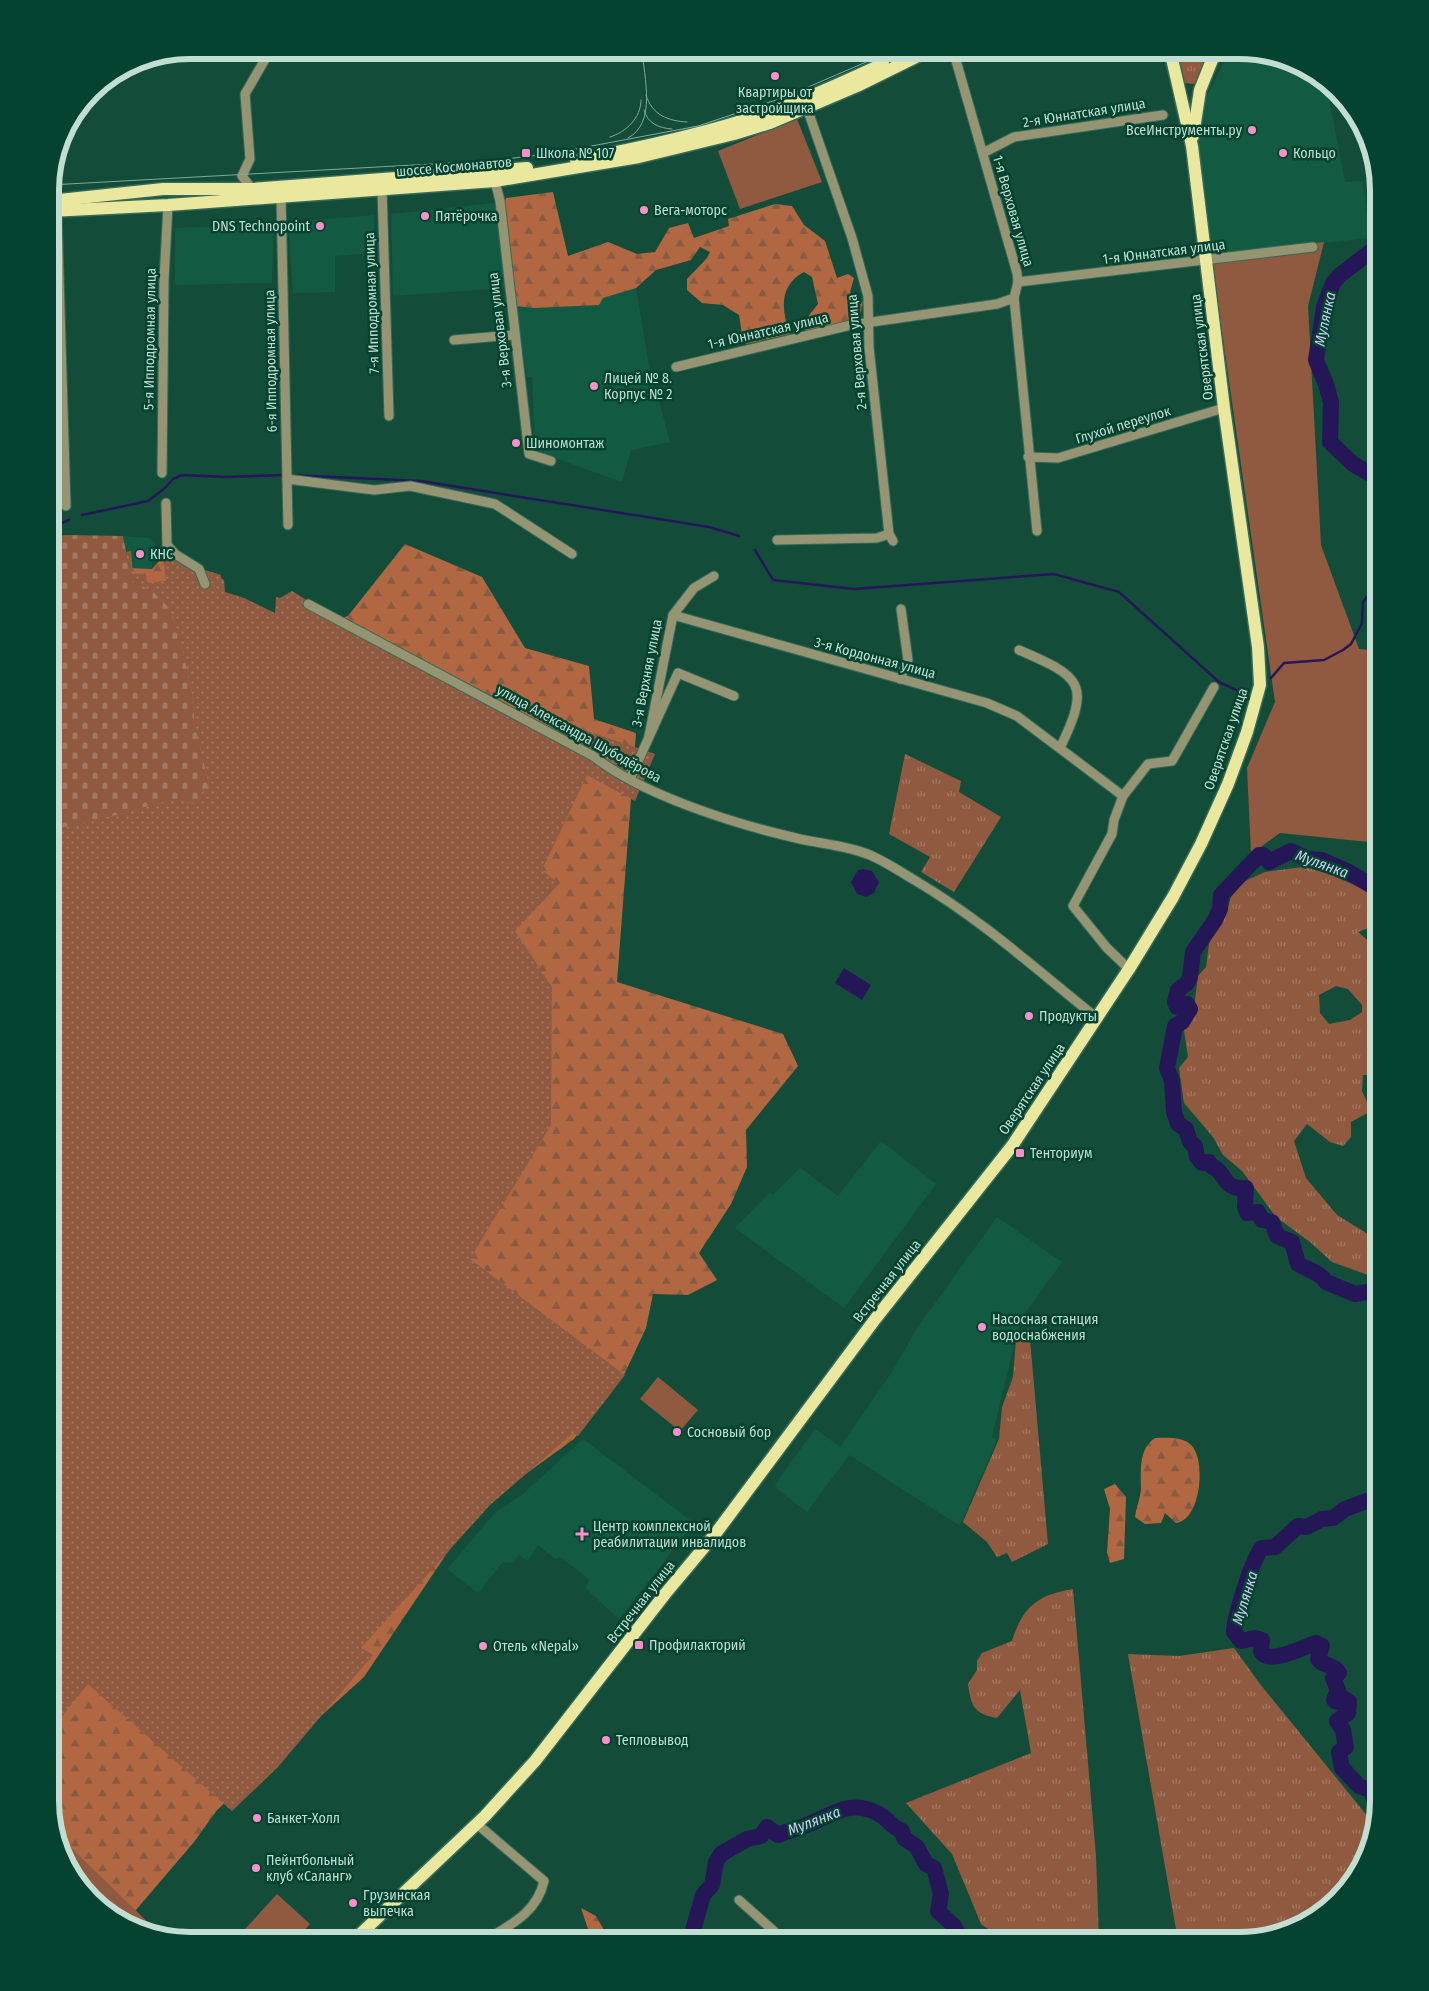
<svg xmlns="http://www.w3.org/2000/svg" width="1429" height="1991" viewBox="0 0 1429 1991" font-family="'Fira Sans Condensed',sans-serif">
	<defs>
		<pattern id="grass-tufts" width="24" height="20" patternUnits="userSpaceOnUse" patternTransform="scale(1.25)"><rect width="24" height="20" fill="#905a40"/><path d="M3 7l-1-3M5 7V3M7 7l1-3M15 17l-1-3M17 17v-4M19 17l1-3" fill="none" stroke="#a37964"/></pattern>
		<pattern id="forest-firs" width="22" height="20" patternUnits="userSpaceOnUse" patternTransform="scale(1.25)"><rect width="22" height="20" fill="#b16742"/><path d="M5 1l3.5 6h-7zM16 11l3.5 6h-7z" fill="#875a41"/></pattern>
		<pattern id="cemetery-stones" width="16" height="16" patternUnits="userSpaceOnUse" patternTransform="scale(1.25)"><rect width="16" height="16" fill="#905a40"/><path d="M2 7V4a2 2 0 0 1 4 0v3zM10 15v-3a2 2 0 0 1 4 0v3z" fill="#a37964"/></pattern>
		<pattern id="park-dots" width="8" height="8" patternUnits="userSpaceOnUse" patternTransform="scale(1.25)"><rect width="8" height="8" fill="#905a40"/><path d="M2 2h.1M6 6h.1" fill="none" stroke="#a37964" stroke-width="1.8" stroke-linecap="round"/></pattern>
	</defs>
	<rect width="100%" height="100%" fill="#134d3a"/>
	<!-- built -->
	<g fill="#135a43">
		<polygon points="1231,50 1248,50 1309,69 1333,93 1330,103 1345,182 1363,181 1370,238 1211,255 1195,135 1197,120 1209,91"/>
		<polygon points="495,203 505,288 393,296 391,214"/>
		<polygon points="374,215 376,253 335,256 335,292 293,293 288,222"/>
		<polygon points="274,224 272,283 175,285 175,228"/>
		<polygon points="636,288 648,360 670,442 631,450 622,482 535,451 532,377 527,377 516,306 533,308 603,298"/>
		<polygon points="123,536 149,538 155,542 152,569 129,568"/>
		<polygon points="881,1141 936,1184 844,1308 735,1228 770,1192 773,1195 800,1168 838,1196"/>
		<polygon points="997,1217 1062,1262 1020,1320 992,1437 997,1440 960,1526 849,1455 807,1512 777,1489 775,1485 815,1429 840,1447 892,1372 917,1328"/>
		<polygon points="583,1439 694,1523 619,1619 586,1589 589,1579 560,1557 555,1559 538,1545 527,1561 519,1555 513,1563 503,1562 478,1593 447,1569 495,1513 523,1494"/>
	</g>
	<!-- grass -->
	<g fill="url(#grass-tufts)" fill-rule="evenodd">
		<polygon points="1177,50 1210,50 1196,84 1184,83"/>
		<polygon points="905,754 961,781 959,792 1001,817 954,892 921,872 930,857 889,834"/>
		<path d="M1303,867l24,6 52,23v28l-21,8 21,18v125h-16l-1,16 9,20 -20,11v15l-8,9 -13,-4 -23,-18 -13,17 12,37 31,37 42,26v38l-47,-17 -22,-20 -34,-25 -34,-46 -19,-16 -10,-18 -29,-34 -5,-35 9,-11 -4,-27 5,-8 6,-22 3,-24 8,-9 4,-30 15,-20 6,-20 14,-16 20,-9zM1336,986l12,3 14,16v7l-12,8 -21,4 -9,-11 -1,-18z"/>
		<polygon points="1029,1328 1048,1544 1012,1562 1007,1553 997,1557 987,1542 963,1522 999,1439 1002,1407 1013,1377 1016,1340"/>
		<path d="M1073,1589l23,267 3,85h-94l-24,-17 -29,-70 -46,-51 125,-50 -11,-63 -23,28c-23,-4 -26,-12 -29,-34l9,-14v-9l5,-8 30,-12c11,-35 26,-46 61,-52z"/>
		<polygon points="1234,1648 1260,1684 1373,1823 1360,1871 1309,1922 1239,1941 1178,1941 1128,1654 1179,1656"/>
	</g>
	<!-- forest -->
	<g fill="url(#forest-firs)">
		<path d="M553,192l15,64 40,-14 29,12 18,-2 14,-24 19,-5 6,15 35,-12 -1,-7 47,-15 17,2 12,19 21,16 12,37 11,-4 6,4 -4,14 13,10 -4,17 -53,14 -4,-9 16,-20 -6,-27 -8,-5c-25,13 -23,38 -14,62l-44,10 -3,-3 -4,-26 -16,-10 -21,-2 -15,-13v-11l20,-21 3,-6 -10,-5 -9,13 -35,10 -20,18 -33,10 -4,7 -66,3 -17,-2 -14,-98 4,-10z"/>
		<polygon points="405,544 482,577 525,648 589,666 594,719 636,733 617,982 783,1034 798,1066 746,1130 747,1167 731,1204 699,1253 717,1280 688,1295 653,1294 646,1328 625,1373 574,1439 476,1510 364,1677 217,1810 194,1842 124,1924 120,1922 69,1871 50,1801 50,830 90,822 152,590 132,582 129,568 152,569 165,554 185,587 310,630 348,616"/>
		<path d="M1155,1438c11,0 28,-2 37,8 14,16 9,74 -16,77l-11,-10 -4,10 -16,1 -10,-7c1,-9 5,-18 6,-27 0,-18 -3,-41 14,-52z"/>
		<polygon points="1115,1484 1126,1497 1124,1559 1110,1563 1107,1553 1110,1509 1104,1489"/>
		<polygon points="581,1908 596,1916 610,1941 592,1941"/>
	</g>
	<!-- cemetery -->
	<polygon fill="url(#cemetery-stones)" points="65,535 123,536 132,582 152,590 170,609 180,638 192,692 195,726 209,785 193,803 171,800 90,822 50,830 50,538"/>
	<!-- park -->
	<polygon fill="url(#park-dots)" points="162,547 205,570 221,575 221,578 224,580 225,592 244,598 275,613 276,597 280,598 292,591 369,639 401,644 407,662 513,708 573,738 576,727 655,754 635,801 587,775 542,870 559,884 515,931 552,987 551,1125 470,1259 625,1375 578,1436 573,1433 490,1505 361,1648 373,1655 277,1768 232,1811 88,1684 50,1731 50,830 90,822 171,800 193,803 209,785 195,726 192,692 180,639 170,609 152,590 132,582 126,552 131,551 133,574 146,573 147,583 166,581"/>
	<!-- garden -->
	<g fill="#905a40">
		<polygon points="797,119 822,182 740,209 718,151"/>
		<polygon points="1324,242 1308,306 1321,545 1359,649 1379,651 1379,843 1280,833 1251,854 1247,768 1275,702 1211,255"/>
		<polygon points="658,1377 698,1410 680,1431 640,1399"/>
		<polygon points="59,1836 160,1934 120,1922 69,1871"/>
		<polygon points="277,1894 310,1924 295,1941 238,1941 236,1939"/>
	</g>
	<!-- water -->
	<g fill="#251757">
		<polygon points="863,869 872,871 879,882 874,893 866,897 857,894 851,882 858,870"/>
		<polygon points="844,968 871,985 862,1000 835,983"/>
	</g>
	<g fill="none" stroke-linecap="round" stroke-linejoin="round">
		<!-- stream -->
		<g stroke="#251757" stroke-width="2.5">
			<polyline points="289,475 421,481 709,527 739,536"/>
			<polyline points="82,515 148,501 165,488 173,479 182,475 226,477 284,475"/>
			<polyline points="50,528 69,520"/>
			<polyline points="755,550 773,580 854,589 1054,574 1119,592 1219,682 1245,694"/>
			<polyline points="1271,678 1284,663 1324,660 1343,650 1351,644 1362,623 1363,602 1373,589 1379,586"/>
		</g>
		<!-- river -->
		<g stroke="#251757" stroke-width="16">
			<polyline points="1379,479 1353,464 1330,442 1331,402 1326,384 1316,360 1324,307 1333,283 1340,275 1379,245"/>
			<path d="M1379,1297l-5,-6 -19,3 -29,-12c-6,-10 -18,-12 -28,-18l-6,-22 -15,-6 -5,-14 -10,-2 -4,-8 -11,1 -2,-6 1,-19c-25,2 -19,-17 -35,-22l-2,-4 -7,1 -5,-6 -2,-11 -5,-4 -4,-13 -8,-5 -4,-12 -2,-31 -5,-13 8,-42 7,-4 8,-13 -3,-5 -10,3 -2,-5 3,-12 9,-7 3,-6 3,-25 22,-32 5,-11 1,-14 38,-40h4l6,7 22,-11 17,8 14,1 25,11 32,19"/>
			<path d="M1378,1805l-8,-15 -11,-4 -17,-18 -3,-16 7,-5 -3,-17 -6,-9 11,-8 1,-11 -6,-4 -6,4 -3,-2 4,-10 -5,-12 6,-5c-7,-11 -16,-6 -21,-14l4,-13 -6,-3c-13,4 -46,22 -55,9l1,-12 -7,-2 -14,3 -7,-9c0,-14 19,-75 28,-84l13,-1 23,-21 9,1 15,-8 11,-1 12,-9 27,-10 7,1"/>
			<path d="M690,1941l13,-46 9,-10 4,-23 5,-8 26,-15 14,-3 6,-9 11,8c8,-4 17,-5 26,-9 26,-9 45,-28 73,-13 11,5 14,14 25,18l2,7 13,9 9,17 8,4 7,26 -3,17 16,15 8,15"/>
		</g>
		<!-- minor casing -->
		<g stroke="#366a58" stroke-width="11">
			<g id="minor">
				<polyline points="953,50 1017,273 1018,282 1014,298 1037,531"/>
				<polyline points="807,108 852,238 868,296 869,347 889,534 893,541"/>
				<polyline points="983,153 1014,137 1163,115"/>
				<polyline points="495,181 500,201 529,454 551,461"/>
				<polyline points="252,189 242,176 250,159 245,94 267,56 268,50"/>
				<polyline points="382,189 389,416"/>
				<polyline points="281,197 288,525"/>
				<polyline points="57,211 66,506"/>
				<polyline points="1018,282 1313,247"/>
				<polyline points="454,340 514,335"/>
				<polyline points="676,367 851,325 997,304 1014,298"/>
				<polyline points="1028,457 1058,458 1224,408"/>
				<polyline points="162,473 164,280 168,205"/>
				<polyline points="287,479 374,490 410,486 495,504 572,554"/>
				<polyline points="166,503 167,545 175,554 199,569 205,584"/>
				<polyline points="777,540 877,538 889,534"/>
				<path d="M308,604l285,152c49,39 142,68 203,82 24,6 50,7 74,17 16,7 31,17 46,26 66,39 121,89 181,137"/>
				<polyline points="673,615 987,703 1017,716 1123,796"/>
				<path d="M1019,650c63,27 72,34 41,98"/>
				<polyline points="900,679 908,660 901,609"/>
				<polyline points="649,736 673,615 694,588 714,576"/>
				<polyline points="630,779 678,673 734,696"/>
				<polyline points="1129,969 1107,948 1073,906 1112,834 1114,820 1123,796 1148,764 1172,761 1214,687"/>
				<path d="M477,1824l67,57c-7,32 -34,44 -60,60"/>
				<polyline points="739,1900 785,1941"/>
			</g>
		</g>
		<!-- major casing -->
		<g stroke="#366a58" stroke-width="15">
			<g id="major">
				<polyline points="1193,136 1200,90 1216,50"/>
				<path d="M576,160c69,-13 137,-28 202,-51 36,-13 71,-30 105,-45"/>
				<polyline points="50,201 163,189 252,189 527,168"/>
				<polyline points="50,211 168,205 495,181 639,157 734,134 770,123 857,86 930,50"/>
				<polyline points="353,1941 485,1816 535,1761 665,1594 716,1533 876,1318 1012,1146 1129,969 1173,897 1201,844 1228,784 1247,732 1260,685 1258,647 1224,408 1192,146 1170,50"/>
			</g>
		</g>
		<!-- minor -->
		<use href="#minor" stroke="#969573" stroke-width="9"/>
		<!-- major -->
		<use href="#major" stroke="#eae79f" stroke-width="12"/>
		<!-- tram -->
		<g stroke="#81a899" stroke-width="1">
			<path d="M646,95c6,20 22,26 41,27"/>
			<path d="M644,110c4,14 15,18 28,19"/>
			<path d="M610,137c16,-5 31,-19 31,-37"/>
			<path d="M628,138c29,-15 16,-61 14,-88"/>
			<polyline points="50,185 487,161 549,154 698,126 785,97 894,50"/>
		</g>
	</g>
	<!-- markers -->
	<g fill="#f990ca" stroke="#03432f" stroke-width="2">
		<circle cx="775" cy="76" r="5"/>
		<circle cx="1252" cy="130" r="5"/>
		<rect x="521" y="148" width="10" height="10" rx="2.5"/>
		<circle cx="1283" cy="153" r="5"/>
		<circle cx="644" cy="210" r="5"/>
		<circle cx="425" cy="216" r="5"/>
		<circle cx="320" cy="226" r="5"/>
		<circle cx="594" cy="386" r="5"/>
		<circle cx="516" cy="443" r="5"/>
		<circle cx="140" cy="554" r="5"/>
		<circle cx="1029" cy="1016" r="5"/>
		<rect x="1015" y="1148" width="10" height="10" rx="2.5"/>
		<circle cx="982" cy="1327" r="5"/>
		<circle cx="677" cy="1432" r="5"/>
		<path d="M579.5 1526.5h5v5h5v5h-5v5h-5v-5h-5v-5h5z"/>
		<rect x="634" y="1640" width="10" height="10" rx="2.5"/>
		<circle cx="483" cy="1646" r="5"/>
		<circle cx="606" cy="1740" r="5"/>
		<circle cx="257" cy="1818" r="5"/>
		<circle cx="256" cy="1868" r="5"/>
		<circle cx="353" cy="1903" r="5"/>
	</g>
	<g text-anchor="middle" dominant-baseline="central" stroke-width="5" stroke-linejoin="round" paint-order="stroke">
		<!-- poi labels -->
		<g font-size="14" fill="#c2ded2" stroke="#03432f" text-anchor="start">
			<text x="775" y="92" text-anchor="middle">Квартиры от<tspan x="775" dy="16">застройщика</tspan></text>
			<text x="1242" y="130" text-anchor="end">ВсеИнструменты.ру</text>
			<text x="536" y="153">Школа № 107</text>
			<text x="1293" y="153">Кольцо</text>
			<text x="654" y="210">Вега-моторс</text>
			<text x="435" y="216">Пятёрочка</text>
			<text x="310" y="226" text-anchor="end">DNS Technopoint</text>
			<text x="604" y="378">Лицей № 8.<tspan x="604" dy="16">Корпус № 2</tspan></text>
			<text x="526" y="443">Шиномонтаж</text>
			<text x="150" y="554">КНС</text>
			<text x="1039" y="1016">Пpoдукты</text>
			<text x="1030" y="1153">Тенториум</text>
			<text x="992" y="1319">Насосная станция<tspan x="992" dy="16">водоснабжения</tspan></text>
			<text x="687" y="1432">Сосновый бор</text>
			<text x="593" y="1526">Центр комплексной<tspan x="593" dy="16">реабилитации инвалидов</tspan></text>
			<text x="649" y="1645">Профилакторий</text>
			<text x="493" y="1646">Отель «Nepal»</text>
			<text x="616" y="1740">Тепловывод</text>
			<text x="267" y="1818">Банкет-Холл</text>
			<text x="266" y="1860">Пейнтбольный<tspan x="266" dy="16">клуб «Саланг»</tspan></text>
			<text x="363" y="1895">Грузинская<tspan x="363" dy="16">выпечка</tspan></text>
		</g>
		<!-- street labels -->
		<g font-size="14" fill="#c2ded2" stroke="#03432f">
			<text transform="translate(1084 113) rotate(-9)">2-я Юннатская улица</text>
			<text transform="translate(454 167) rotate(-5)">шоссе Космонавтов</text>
			<text transform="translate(1013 211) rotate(74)">1-я Верховая улица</text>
			<text transform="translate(1164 252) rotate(-7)">1-я Юннатская улица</text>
			<text transform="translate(372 303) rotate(-92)">7-я Ипподромная улица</text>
			<text transform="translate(500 330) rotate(-97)">3-я Верховая улица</text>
			<text transform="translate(768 331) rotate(-13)">1-я Юннатская улица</text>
			<text transform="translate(150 339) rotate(-89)">5-я Ипподромная улица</text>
			<text transform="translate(1202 347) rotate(-97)">Оверятская улица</text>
			<text transform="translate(857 352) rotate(-95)">2-я Верховая улица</text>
			<text transform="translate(271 361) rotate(-91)">6-я Ипподромная улица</text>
			<text transform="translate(1123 425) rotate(-17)">Глухой переулок</text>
			<text transform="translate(875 658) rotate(15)">3-я Кордонная улица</text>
			<text transform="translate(647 673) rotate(-79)">3-я Верхняя улица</text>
			<text transform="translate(579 734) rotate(29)">улица Александра Шубодёрова</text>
			<text transform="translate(1226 739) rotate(-71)">Оверятская улица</text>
			<text transform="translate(1032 1089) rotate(-56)">Оверятская улица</text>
			<text transform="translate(887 1281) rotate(-52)">Встречная улица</text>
			<text transform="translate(641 1602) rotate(-52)">Встречная улица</text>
		</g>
		<!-- water labels -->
		<g font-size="15" font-style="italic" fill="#cccbf4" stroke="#03432f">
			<text transform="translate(1325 319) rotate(-78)">Мулянка</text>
			<text transform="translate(1322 864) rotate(20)">Мулянка</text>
			<text transform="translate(1245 1598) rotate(-73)">Мулянка</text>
			<text transform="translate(814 1821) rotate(-21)">Мулянка</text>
		</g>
	</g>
	<!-- crop -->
	<path d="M0 0H1429V1991H0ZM190 59H1239A131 131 0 0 1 1370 190V1801A131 131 0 0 1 1239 1932H190A131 131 0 0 1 59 1801V190A131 131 0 0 1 190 59Z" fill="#03432f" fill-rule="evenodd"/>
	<path fill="none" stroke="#c2ded2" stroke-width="6" d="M190 59H1239A131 131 0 0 1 1370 190V1801A131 131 0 0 1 1239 1932H190A131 131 0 0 1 59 1801V190A131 131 0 0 1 190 59Z"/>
</svg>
